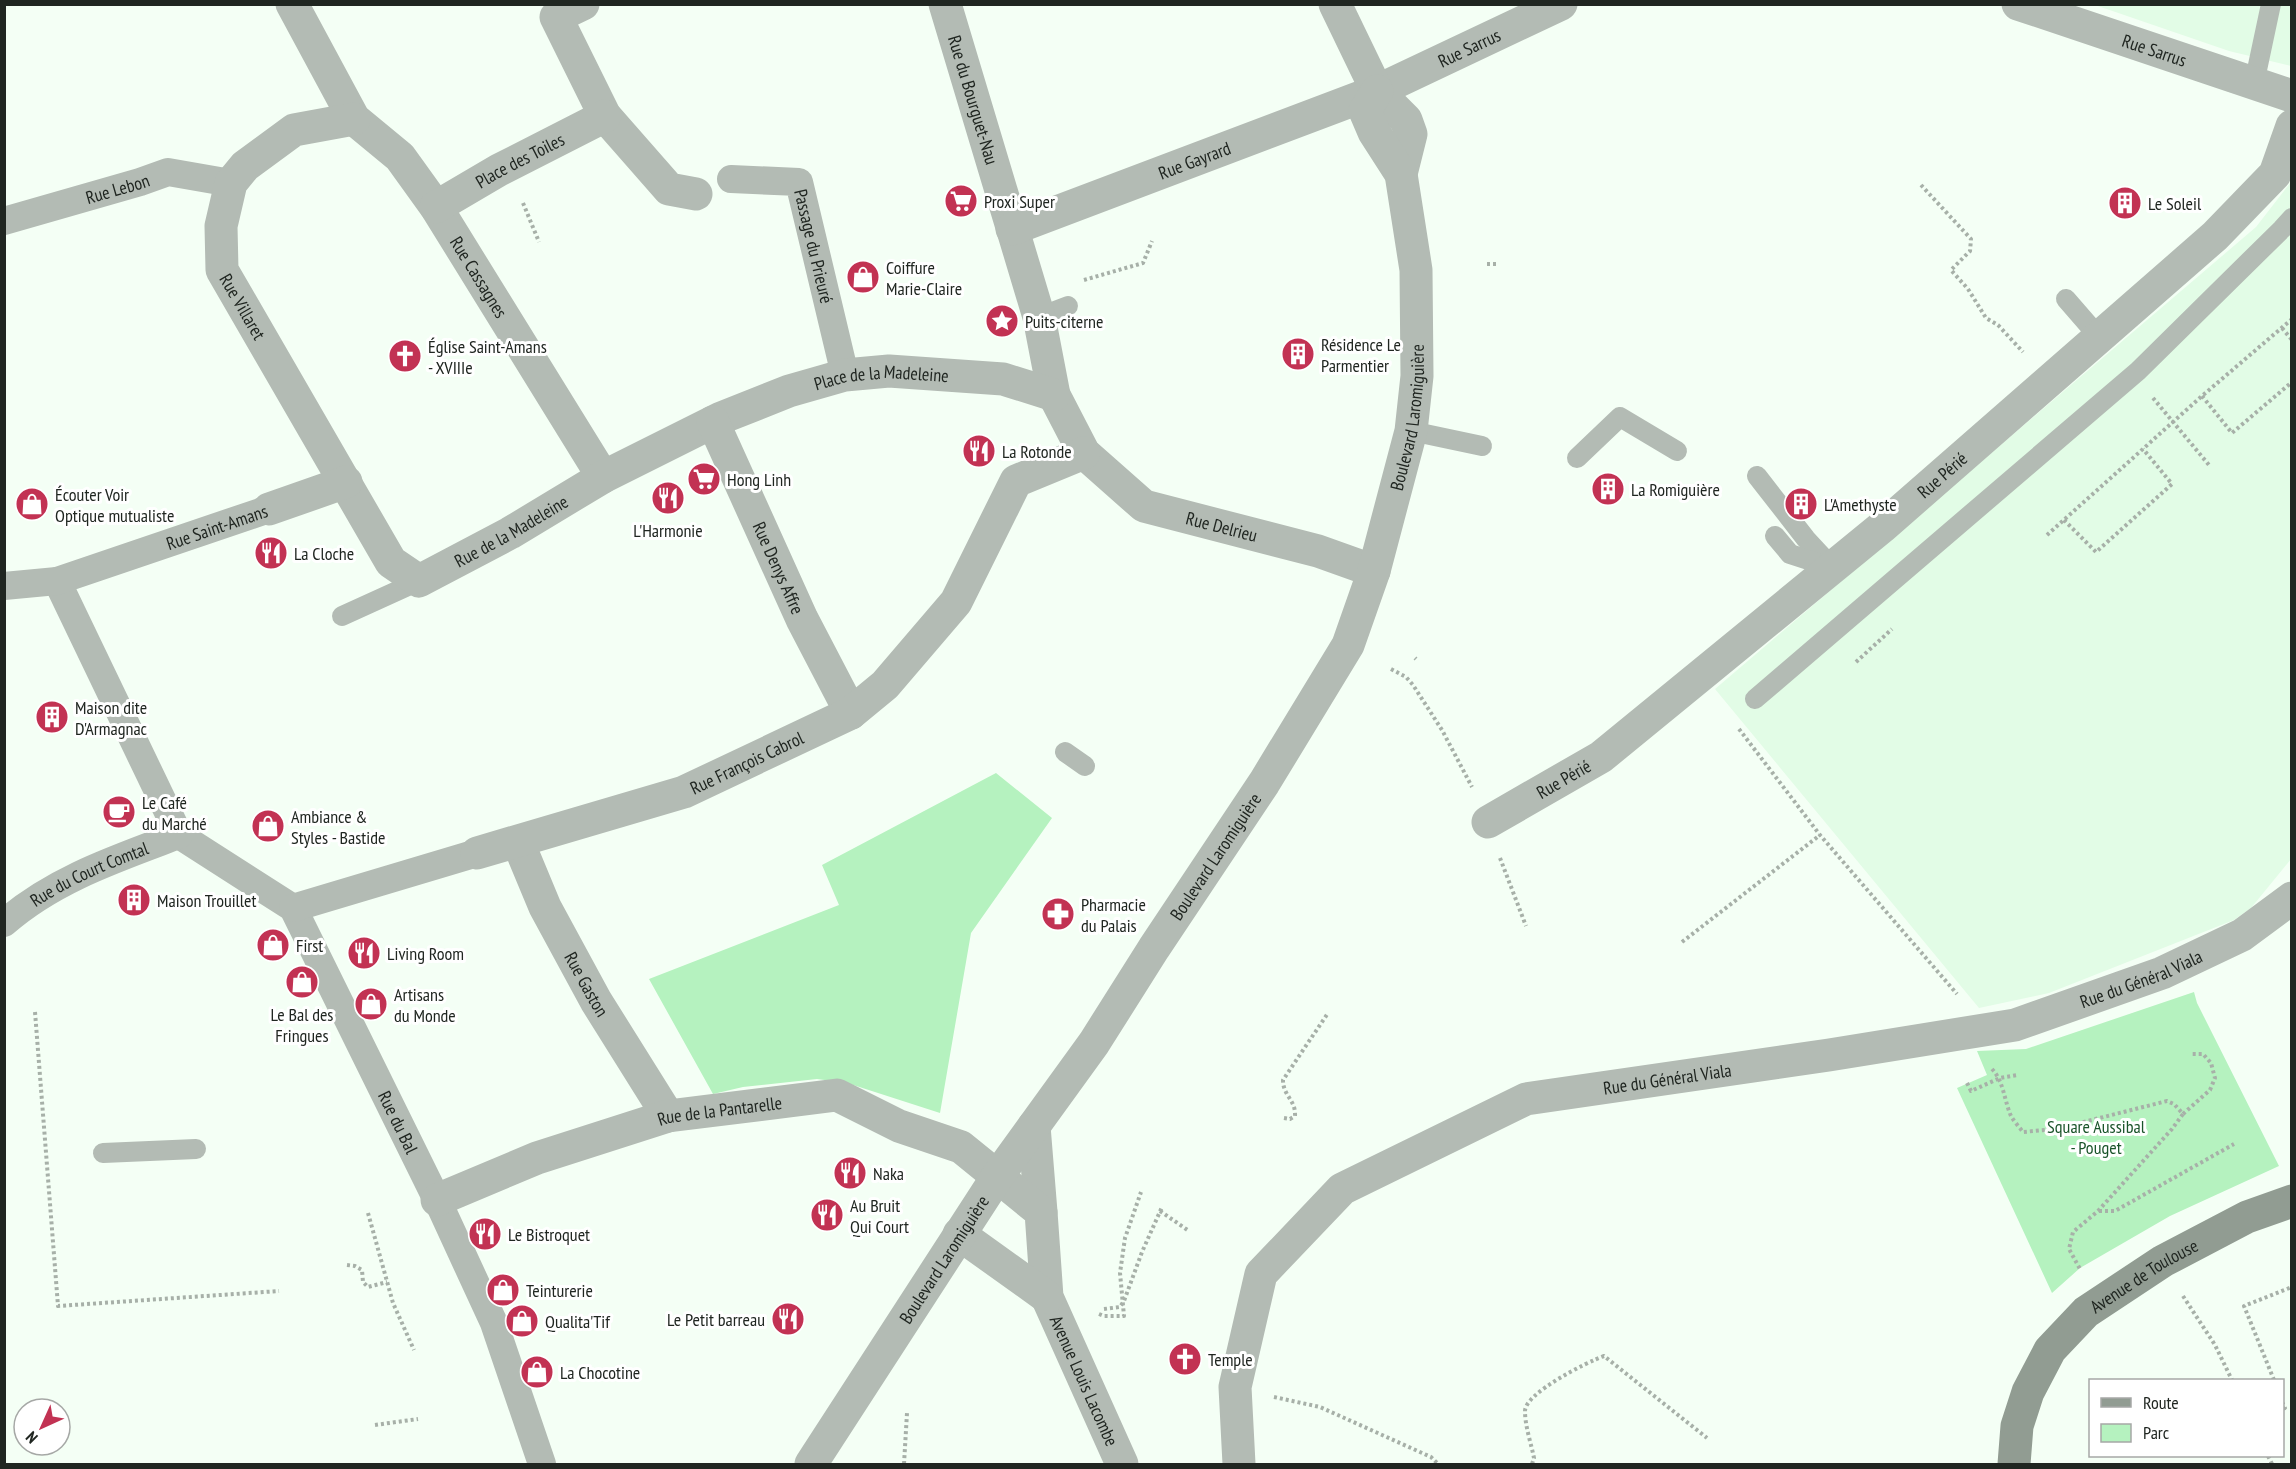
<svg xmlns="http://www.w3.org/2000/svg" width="2296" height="1469" viewBox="0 0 2296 1469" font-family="'PT Sans Narrow',sans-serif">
	<rect width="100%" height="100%" fill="#f4fff5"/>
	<!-- built -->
	<g fill="#e2fce6">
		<polygon points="2095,5 2291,5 2291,66 2229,51"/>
		<polygon points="2291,182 2291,859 2251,908 2234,920 2049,993 1979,1008 1715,689 2256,227"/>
	</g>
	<!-- green -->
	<g fill="#b5f2bf">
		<polygon points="996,773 1052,818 971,933 940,1113 847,1083 817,1079 743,1087 713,1094 649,979 839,905 822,865"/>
		<polygon points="2194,992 2197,1003 2279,1166 2170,1216 2080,1268 2052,1293 1957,1088 1987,1075 1977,1051 2026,1049"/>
	</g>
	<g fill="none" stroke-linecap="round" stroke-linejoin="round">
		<!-- path -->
		<g stroke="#a7b0a8" stroke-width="4" stroke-dasharray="3 3" stroke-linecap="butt">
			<polyline points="1921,185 1971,239 1970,251 1951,270 1968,289 1986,318 1998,325 2023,352"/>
			<polyline points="523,203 539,242"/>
			<polyline points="1487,264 1499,264"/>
			<polyline points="1084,280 1143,263 1152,241"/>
			<polyline points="2282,328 2292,340"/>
			<polyline points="2202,396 2232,433 2292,382"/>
			<polyline points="2153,398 2209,465"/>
			<polyline points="2064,520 2096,552 2172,484 2143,449"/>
			<polyline points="2047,535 2202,396 2292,319"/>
			<polyline points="1415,658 1416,659"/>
			<polyline points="1856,662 1892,629"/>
			<polyline points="1391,669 1406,677 1413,685 1442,730 1472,787"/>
			<polyline points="1739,729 1820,835 1957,994"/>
			<polyline points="1500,858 1526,926"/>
			<polyline points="1682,942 1820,835"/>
			<polyline points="35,1012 58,1306 279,1291"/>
			<path d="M1992,1069c12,13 12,31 19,47 3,5 8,11 12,16l33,-3 111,-28 7,3 9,10 -11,15 -74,82 -25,21 -4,17 11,20"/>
			<polyline points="1967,1083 1971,1091 2000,1078 2018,1075"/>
			<polyline points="2183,1114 2210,1090 2215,1078 2211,1063 2203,1054 2192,1054"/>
			<path d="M1284,1118l6,1 5,-3c1,-16 -12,-20 -12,-36l45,-67"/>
			<polyline points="1160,1211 1189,1231"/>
			<polyline points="2099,1211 2115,1211 2234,1144"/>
			<polyline points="368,1213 393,1303 414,1350"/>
			<polyline points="347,1265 355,1266 362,1270 363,1282 368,1287 387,1282"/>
			<polyline points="2183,1296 2215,1345 2232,1380"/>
			<polyline points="1104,1309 1120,1307 1124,1301 1142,1252 1162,1207"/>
			<polyline points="1099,1314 1104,1316 1124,1316 1120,1273 1125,1238 1141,1192"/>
			<polyline points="2274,1380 2244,1306 2292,1287"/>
			<polyline points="1274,1397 1320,1407 1431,1457 1438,1464"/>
			<polyline points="2282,1402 2285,1408 2282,1409"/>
			<polyline points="375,1425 418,1419"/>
			<polyline points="2268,1456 2272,1464"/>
			<polyline points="904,1464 907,1413"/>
			<path d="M1532,1464l2,-6c-3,-15 -9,-32 -9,-47 0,-18 62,-49 79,-55l103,82"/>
		</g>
		<!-- service -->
		<g stroke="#b3bbb4" stroke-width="20">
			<polyline points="2254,84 2271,4"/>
			<polyline points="2066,299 2099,337"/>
			<polyline points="1039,317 1068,306"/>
			<polyline points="1411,431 1482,446"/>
			<polyline points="1577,458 1620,417 1677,451"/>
			<polyline points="1757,476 1806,539 1832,567"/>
			<polyline points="1775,536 1790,554 1830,567"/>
			<polyline points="342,616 419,581"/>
			<polyline points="1755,699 2138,371 2282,229 2292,218"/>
			<polyline points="1065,752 1085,766"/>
			<polyline points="103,1153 196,1149"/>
		</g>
		<!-- pedestrian -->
		<g stroke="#b3bbb4" stroke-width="28">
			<path id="s1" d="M731,179l68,3 46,193"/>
			<path id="s2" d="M4,221l136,-39 28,-10 63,11"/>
			<polyline points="57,581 179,835"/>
			<path id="s3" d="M4,586l53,-5 212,-72"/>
			<path id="s4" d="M179,835l114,73 148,300 53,115 48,141"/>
			<polyline points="293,908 477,853"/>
			<path id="s5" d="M4,923c50,-44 114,-65 175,-88"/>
		</g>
		<!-- minor -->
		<g stroke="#b3bbb4" stroke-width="33">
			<path id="s6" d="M292,4l62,115 46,38 36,50 167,270"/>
			<polyline points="583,4 556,17 605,116 669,189 696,194"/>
			<path id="s7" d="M945,4l94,313 15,78 30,58 60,53 174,45 56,20"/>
			<path id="s8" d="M2018,4l274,92"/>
			<path id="s9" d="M354,119l-60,11 -49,36 -14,17 -10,43 1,44 169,292 28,19 91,-48 93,-56 118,-59 68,-27 56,-16 44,-4 114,8 51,16"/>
			<path id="s10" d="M436,207l63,-37 106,-54"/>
			<path id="s11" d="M1012,229l365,-138 184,-87"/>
			<path id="s12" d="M713,422l89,197 49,94"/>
			<polyline points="269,509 346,482"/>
			<path id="s13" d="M1488,822l113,-65 281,-230 333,-291 60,-62 17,-48"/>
			<path id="s14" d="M518,842l27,65 51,94 72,115"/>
			<path id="s15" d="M477,853l207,-61 167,-79 34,-28 71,-83 60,-121 68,-28"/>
			<polyline points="1034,1126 1041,1212"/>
			<path id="s16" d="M437,1200l100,-42 131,-42 169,-21 62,31 62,21 80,65 6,85 75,167"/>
			<polyline points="959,1234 1047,1297"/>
			<path id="s17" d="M1239,1464l-4,-77 26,-113 81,-85 184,-90 303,-44 186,-30 147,-52 80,-38 50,-37"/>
		</g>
		<!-- tertiary -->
		<g stroke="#b3bbb4" stroke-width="33">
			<polyline points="1335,4 1377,91 1406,120 1411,134 1401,174"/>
			<path id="s18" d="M811,1464l186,-287 97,-134 60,-95 110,-165 84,-138 26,-74 37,-140 6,-55 -1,-106 -15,-96 -27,-42 -9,-21 12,-20"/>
		</g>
		<!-- secondary -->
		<path stroke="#919c92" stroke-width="33" id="s19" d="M2014,1464l3,-38 11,-34 22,-42 36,-38 77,-51 84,-44 45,-16"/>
	</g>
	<!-- icons -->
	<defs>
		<g id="supermarket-disc" transform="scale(1.725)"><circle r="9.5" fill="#c23253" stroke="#fff"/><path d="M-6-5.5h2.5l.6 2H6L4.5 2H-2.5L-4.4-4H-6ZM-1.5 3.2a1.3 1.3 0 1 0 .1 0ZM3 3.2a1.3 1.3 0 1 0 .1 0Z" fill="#fff"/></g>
		<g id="building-disc" transform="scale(1.725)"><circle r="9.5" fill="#c23253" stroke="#fff"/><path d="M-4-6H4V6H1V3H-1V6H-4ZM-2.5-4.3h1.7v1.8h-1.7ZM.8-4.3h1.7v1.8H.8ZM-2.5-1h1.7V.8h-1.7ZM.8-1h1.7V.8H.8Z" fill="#fff"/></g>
		<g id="shop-disc" transform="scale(1.725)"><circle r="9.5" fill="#c23253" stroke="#fff"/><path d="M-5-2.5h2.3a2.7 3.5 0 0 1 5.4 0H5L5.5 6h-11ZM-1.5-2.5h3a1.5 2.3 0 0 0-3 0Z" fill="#fff"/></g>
		<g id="sight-disc" transform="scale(1.725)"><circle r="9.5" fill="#c23253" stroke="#fff"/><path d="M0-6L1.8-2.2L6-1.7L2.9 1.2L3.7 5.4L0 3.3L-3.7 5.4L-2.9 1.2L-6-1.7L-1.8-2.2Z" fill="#fff"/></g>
		<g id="church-disc" transform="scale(1.725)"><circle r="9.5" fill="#c23253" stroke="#fff"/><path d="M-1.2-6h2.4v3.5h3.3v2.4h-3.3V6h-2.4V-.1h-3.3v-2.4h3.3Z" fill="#fff"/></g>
		<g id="restaurant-disc" transform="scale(1.725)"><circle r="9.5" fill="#c23253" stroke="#fff"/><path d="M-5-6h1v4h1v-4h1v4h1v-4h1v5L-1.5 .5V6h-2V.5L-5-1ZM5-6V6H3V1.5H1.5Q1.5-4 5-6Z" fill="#fff"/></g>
		<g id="cafe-disc" transform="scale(1.725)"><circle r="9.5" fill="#c23253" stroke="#fff"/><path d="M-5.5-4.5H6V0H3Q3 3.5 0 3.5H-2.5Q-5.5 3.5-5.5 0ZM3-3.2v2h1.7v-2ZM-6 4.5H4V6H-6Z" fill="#fff"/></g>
		<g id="pharmacy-disc" transform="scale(1.725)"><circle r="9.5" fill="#c23253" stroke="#fff"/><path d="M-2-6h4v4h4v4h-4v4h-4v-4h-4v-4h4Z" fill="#fff"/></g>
	</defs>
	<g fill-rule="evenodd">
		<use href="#supermarket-disc" x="961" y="201"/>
		<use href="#building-disc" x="2125" y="203"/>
		<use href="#shop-disc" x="863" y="277"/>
		<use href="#sight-disc" x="1002" y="321"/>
		<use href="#building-disc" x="1298" y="354"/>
		<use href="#church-disc" x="405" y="356"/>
		<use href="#restaurant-disc" x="979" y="451"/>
		<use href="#supermarket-disc" x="704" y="479"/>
		<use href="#building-disc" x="1608" y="489"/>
		<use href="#restaurant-disc" x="668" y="498"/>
		<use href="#shop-disc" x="32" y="504"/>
		<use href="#building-disc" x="1801" y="504"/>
		<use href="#restaurant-disc" x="271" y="553"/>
		<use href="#building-disc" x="52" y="717"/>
		<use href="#cafe-disc" x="119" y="812"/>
		<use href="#shop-disc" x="268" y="826"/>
		<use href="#building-disc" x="134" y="900"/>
		<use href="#pharmacy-disc" x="1058" y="914"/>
		<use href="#shop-disc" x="273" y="945"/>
		<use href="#restaurant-disc" x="364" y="953"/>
		<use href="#shop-disc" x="302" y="982"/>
		<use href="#shop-disc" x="371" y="1004"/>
		<use href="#restaurant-disc" x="850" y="1173"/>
		<use href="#restaurant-disc" x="827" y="1215"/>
		<use href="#restaurant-disc" x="485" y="1234"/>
		<use href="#shop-disc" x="503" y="1290"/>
		<use href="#restaurant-disc" x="788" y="1319"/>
		<use href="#shop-disc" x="522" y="1321"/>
		<use href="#church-disc" x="1185" y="1359"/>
		<use href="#shop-disc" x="537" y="1372"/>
	</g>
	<g text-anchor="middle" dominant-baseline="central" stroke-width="6" stroke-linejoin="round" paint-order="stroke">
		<!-- street labels -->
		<g font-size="18" fill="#202621" stroke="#fff">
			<text stroke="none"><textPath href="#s11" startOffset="492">Rue Sarrus</textPath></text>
			<text stroke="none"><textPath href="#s8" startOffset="144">Rue Sarrus</textPath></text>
			<text stroke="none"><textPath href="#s7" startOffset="100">Rue du Bourguet-Nau</textPath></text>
			<text stroke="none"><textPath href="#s10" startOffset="96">Place des Toiles</textPath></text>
			<text stroke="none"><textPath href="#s11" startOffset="195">Rue Gayrard</textPath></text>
			<text stroke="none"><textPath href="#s2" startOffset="118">Rue Lebon</textPath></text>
			<text stroke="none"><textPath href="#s1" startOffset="134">Passage du Prieuré</textPath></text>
			<text stroke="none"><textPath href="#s6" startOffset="334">Rue Cassagnes</textPath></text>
			<text stroke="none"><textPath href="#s9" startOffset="274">Rue Villaret</textPath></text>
			<text stroke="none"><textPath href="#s9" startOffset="1114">Place de la Madeleine</textPath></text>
			<text stroke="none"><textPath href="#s18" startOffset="1216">Boulevard Laromiguière</textPath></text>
			<text stroke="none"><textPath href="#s13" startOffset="573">Rue Périé</textPath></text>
			<text stroke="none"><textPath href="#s3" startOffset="222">Rue Saint-Amans</textPath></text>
			<text stroke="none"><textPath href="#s7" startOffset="632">Rue Delrieu</textPath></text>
			<text stroke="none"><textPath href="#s9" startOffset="708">Rue de la Madeleine</textPath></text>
			<text stroke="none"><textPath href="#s12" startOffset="160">Rue Denys Affre</textPath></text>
			<text stroke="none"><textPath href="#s15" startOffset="285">Rue François Cabrol</textPath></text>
			<text stroke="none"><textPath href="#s13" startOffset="87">Rue Périé</textPath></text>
			<text stroke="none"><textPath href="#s18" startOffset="730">Boulevard Laromiguière</textPath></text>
			<text stroke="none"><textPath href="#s5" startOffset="99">Rue du Court Comtal</textPath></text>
			<text stroke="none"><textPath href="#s17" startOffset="1144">Rue du Général Viala</textPath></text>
			<text stroke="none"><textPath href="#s14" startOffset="158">Rue Gaston</textPath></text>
			<text stroke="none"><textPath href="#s17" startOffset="658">Rue du Général Viala</textPath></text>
			<text stroke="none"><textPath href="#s16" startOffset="298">Rue de la Pantarelle</textPath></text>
			<text stroke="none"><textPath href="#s4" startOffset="374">Rue du Bal</textPath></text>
			<text stroke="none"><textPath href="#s18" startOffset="244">Boulevard Laromiguière</textPath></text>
			<text stroke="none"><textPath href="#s19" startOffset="242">Avenue de Toulouse</textPath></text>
			<text stroke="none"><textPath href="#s16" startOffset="831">Avenue Louis Lacombe</textPath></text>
		</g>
		<!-- poi labels -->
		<g font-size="18" fill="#202621" stroke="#fff" text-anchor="start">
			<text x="984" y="201">Proxi Super</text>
			<text x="2148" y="203">Le Soleil</text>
			<text x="886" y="267">Coiffure<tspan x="886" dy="21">Marie-Claire</tspan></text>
			<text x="1025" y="321">Puits-citerne</text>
			<text x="1321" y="344">Résidence Le<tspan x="1321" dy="21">Parmentier</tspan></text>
			<text x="428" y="346">Église Saint-Amans<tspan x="428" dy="21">- XVIIIe</tspan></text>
			<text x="1002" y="451">La Rotonde</text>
			<text x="727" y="479">Hong Linh</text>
			<text x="1631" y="489">La Romiguière</text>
			<text x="55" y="494">Écouter Voir<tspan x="55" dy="21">Optique mutualiste</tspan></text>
			<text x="1824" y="504">L'Amethyste</text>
			<text x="668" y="530" text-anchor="middle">L'Harmonie</text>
			<text x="294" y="553">La Cloche</text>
			<text x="75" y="707">Maison dite<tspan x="75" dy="21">D'Armagnac</tspan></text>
			<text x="142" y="802">Le Café<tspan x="142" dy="21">du Marché</tspan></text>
			<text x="291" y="816">Ambiance &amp;<tspan x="291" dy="21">Styles - Bastide</tspan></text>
			<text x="157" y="900">Maison Trouillet</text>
			<text x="1081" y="904">Pharmacie<tspan x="1081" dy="21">du Palais</tspan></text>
			<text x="296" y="945">First</text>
			<text x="387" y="953">Living Room</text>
			<text x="394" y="994">Artisans<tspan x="394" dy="21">du Monde</tspan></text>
			<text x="302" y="1014" text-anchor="middle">Le Bal des<tspan x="302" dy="21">Fringues</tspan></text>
			<text x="873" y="1173">Naka</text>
			<text x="850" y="1205">Au Bruit<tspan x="850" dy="21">Qui Court</tspan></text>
			<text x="508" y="1234">Le Bistroquet</text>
			<text x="526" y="1290">Teinturerie</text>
			<text x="765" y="1319" text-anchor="end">Le Petit barreau</text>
			<text x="545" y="1321">Qualita'Tif</text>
			<text x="1208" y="1359">Temple</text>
			<text x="560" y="1372">La Chocotine</text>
		</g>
		<!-- park labels -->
		<g font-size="18" fill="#1a542a" stroke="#fff">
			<text x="2096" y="1126">Square Aussibal<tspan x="2096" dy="21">- Pouget</tspan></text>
		</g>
	</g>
	<!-- border -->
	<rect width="2296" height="1469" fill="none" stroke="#202621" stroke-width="12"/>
	<!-- legend -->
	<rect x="2089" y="1379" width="195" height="78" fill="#ffffff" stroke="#a6a8a6" stroke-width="1.5"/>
	<rect x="2101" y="1398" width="30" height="9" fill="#919c92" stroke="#a6a8a6" stroke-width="1.5"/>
	<text x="2143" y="1409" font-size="18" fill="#202621">Route</text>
	<rect x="2101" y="1424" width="30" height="18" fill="#b5f2bf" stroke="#a6a8a6" stroke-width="1.5"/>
	<text x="2143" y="1439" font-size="18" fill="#202621">Parc</text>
	<!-- north arrow -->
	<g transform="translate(42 1427) rotate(225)"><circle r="28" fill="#ffffff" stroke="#a6a8a6" stroke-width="1.5"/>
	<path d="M0-4.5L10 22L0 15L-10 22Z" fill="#c23253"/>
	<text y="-9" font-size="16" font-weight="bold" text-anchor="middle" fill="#202621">N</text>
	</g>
</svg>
